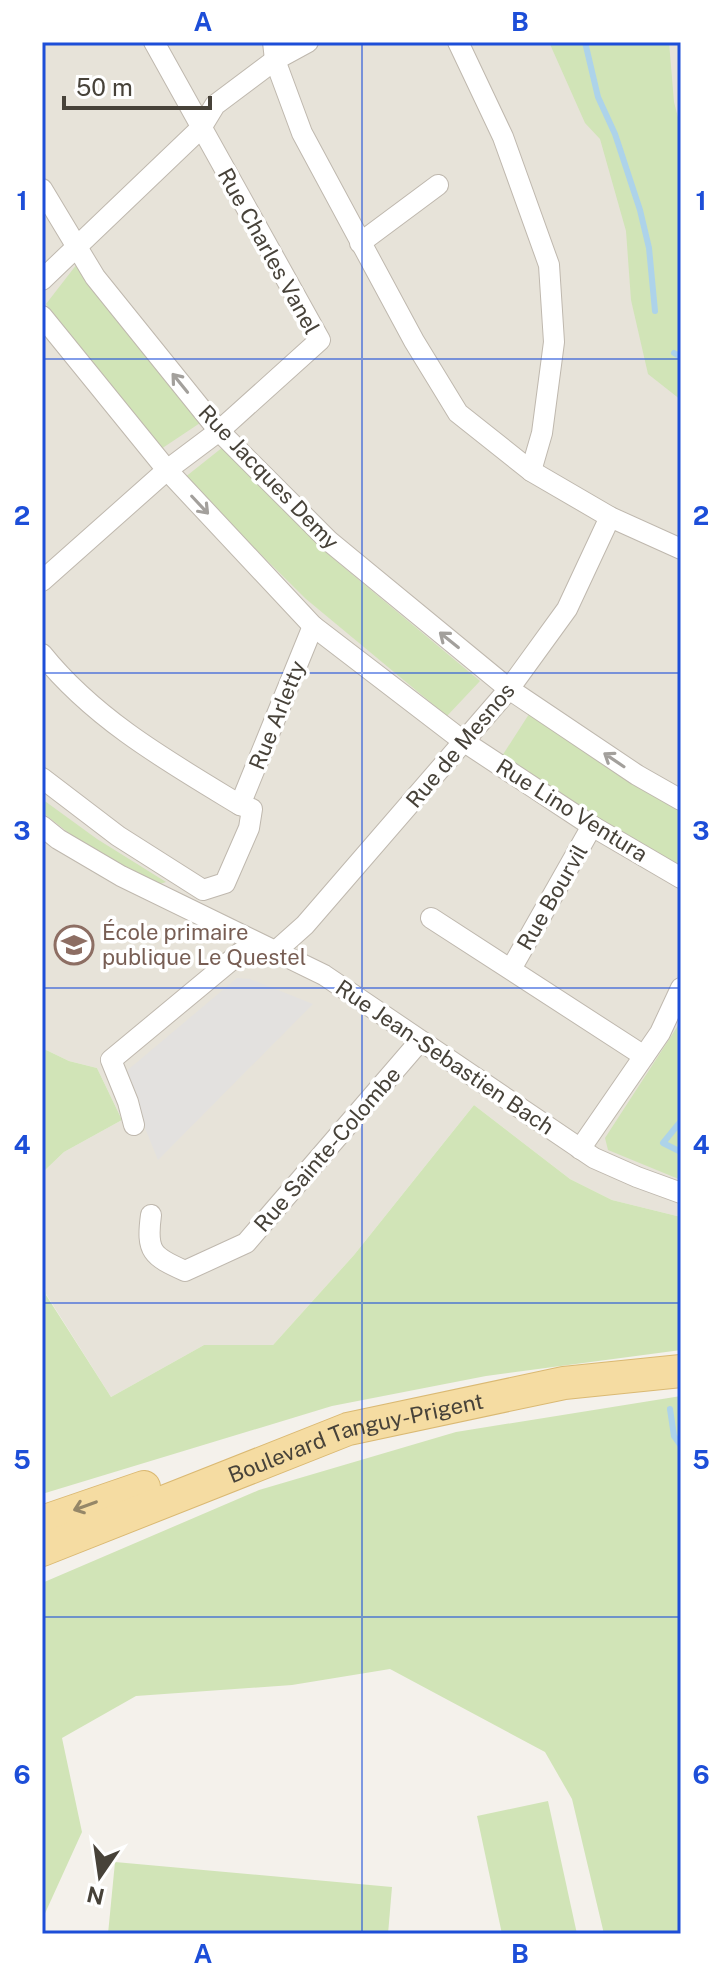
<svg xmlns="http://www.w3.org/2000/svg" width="723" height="1976" viewBox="0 0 723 1976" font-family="'Public Sans',sans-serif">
	<rect width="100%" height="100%" fill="#f4f1eb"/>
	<!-- residential -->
	<polygon fill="#e7e3d9" points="42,42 681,42 681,1217 612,1200 570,1179 474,1105 354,1255 273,1345 204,1345 111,1397 46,1294 42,1269 42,1173 64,1152 122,1120 97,1068 69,1061 42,1048"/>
	<!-- green -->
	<g fill="#d1e4b7">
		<polygon points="549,42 669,42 674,102 681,129 681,400 648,374 631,300 626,231 600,139 585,123"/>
		<polygon points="77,264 200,423 161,449 46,304"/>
		<polygon points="223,447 335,560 480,681 447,716 306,599 184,478"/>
		<polygon points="531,711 681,807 681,867 610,827 502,756"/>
		<polygon points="42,799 97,839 166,882 160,884 84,845 42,812"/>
		<polygon points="681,1021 681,1180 608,1150 605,1138"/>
		<polygon points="42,1048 69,1061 97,1068 122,1120 64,1152 42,1173"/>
		<polygon points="474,1105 570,1179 612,1200 681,1217 681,1350 486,1376 332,1406 42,1494 42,1269 46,1295 111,1397 204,1345 273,1345 354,1255"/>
		<polygon points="681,1396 681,1934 604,1934 572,1799 545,1752 390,1669 292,1685 136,1696 62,1738 82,1832 42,1920 42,1583 259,1490 456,1432"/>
		<polygon points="548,1801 577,1934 502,1934 477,1816"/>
		<polygon points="115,1862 392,1887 388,1934 108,1934"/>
	</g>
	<!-- parking -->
	<polygon fill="#e3e1df" points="237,978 250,979 313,1004 158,1160 123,1074"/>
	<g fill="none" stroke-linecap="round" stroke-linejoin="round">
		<!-- stream -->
		<g stroke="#add3ea" stroke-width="6">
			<polyline points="585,42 598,97 615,134 640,210 649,248 655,311"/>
			<polyline points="674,353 681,357"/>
			<polyline points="681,1121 663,1143 681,1152"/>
			<polyline points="670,1409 674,1436 681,1446"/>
		</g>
		<!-- street casing -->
		<g stroke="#bfb8ae" stroke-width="22">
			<g id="street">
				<polyline points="273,42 275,60 302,133 414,341 458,413 531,471 610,517 681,549"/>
				<polyline points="458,42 503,137 549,265 554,342 542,433 531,471"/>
				<polyline points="42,189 95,277 219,431 329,541 509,689 637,775 681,800"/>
				<polyline points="360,243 438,185"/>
				<polyline points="42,280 201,128 215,105 275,60 308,42"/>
				<polyline points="42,316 167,470 313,626 463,741 592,826 681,878"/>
				<polyline points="42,581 167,470 219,431 320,340 154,42"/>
				<path d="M42,654c53,66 127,108 198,151l12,4 -3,19 -24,55 -22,7 -85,-54 -76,-58"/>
				<polyline points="240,805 313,626"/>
				<polyline points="42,826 58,839 121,876 324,975 594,1158 637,1177 681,1193"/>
				<polyline points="431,918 644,1056"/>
				<polyline points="277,950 305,925 509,689 567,609 610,517"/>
				<polyline points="511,969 592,826"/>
				<polyline points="134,1125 128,1102 111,1060 240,953 273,950"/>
				<polyline points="580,1149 660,1033 681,988"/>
				<path d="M151,1215c-5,37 1,41 34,56l61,-28 174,-202"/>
			</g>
		</g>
		<!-- primary casing -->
		<g stroke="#dab973" stroke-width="34">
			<g id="primary">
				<polyline points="42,1522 144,1487"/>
				<path id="s1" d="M42,1550l306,-121 216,-46 117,-12"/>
			</g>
		</g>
		<!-- street -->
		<use href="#street" stroke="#fff" stroke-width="20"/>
		<!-- primary -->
		<use href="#primary" stroke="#f5dca2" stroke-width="32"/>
	</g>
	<!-- one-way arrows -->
	<defs><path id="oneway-shaft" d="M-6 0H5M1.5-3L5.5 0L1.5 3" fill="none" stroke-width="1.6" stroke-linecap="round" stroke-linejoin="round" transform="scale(2)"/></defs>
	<g stroke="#a3a09c">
		<use href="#oneway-shaft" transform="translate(180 383) rotate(-129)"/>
		<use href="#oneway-shaft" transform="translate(200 505) rotate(47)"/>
		<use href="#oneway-shaft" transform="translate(449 640) rotate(-141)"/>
		<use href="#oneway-shaft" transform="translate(614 760) rotate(-146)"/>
	</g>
	<use stroke="#958768" href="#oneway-shaft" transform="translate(85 1506) rotate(160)"/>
	<!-- grid -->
	<path fill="none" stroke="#1d4ed8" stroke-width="2" stroke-opacity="0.55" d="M362,42v1892M42,359h639M42,673h639M42,988h639M42,1303h639M42,1617h639"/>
	<!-- icons -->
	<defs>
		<g id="school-ring" transform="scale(2)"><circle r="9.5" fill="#fff" stroke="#8d6e63" stroke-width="1.5"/><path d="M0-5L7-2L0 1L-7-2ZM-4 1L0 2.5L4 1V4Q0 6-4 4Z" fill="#8d6e63"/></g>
	</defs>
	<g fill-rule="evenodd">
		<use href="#school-ring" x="74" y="945"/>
	</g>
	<g text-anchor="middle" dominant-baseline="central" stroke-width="7" stroke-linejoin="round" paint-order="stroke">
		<!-- street labels -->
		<g font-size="22" fill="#474239" stroke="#fff">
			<text transform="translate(269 251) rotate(61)">Rue Charles Vanel</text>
			<text transform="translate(269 477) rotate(46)">Rue Jacques Demy</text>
			<text transform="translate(277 715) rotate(-68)">Rue Arletty</text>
			<text transform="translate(460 745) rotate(-50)">Rue de Mesnos</text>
			<text transform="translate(572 810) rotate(32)">Rue Lino Ventura</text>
			<text transform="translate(552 897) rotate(-60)">Rue Bourvil</text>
			<text transform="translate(445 1057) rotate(34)">Rue Jean-Sebastien Bach</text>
			<text transform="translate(327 1149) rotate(-49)">Rue Sainte-Colombe</text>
			<text stroke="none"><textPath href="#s1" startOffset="334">Boulevard Tanguy-Prigent</textPath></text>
		</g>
		<!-- education labels -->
		<g font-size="22" fill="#785e54" stroke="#fff" text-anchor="start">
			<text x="102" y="932">École primaire<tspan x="102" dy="25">publique Le Questel</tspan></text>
		</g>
	</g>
	<!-- border -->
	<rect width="723" height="1976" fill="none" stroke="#ffffff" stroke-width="88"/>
	<!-- north arrow -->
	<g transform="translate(100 1876) rotate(193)" stroke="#ffffff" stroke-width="6" paint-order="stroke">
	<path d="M0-6L14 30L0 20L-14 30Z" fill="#474239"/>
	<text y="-12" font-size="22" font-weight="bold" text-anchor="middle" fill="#474239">N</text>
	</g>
	<!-- scale -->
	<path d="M64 96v12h146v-12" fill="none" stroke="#474239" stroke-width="4"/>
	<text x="76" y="96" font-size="24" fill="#474239" stroke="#ffffff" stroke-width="6" paint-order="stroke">50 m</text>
	<rect x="44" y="44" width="635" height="1888" fill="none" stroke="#1d4ed8" stroke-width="3"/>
	<g font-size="26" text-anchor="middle" font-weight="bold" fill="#1d4ed8">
		<text x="203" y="31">A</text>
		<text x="520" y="31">B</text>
		<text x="22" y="210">1</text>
		<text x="701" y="210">1</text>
		<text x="22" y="525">2</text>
		<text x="701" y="525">2</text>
		<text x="22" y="840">3</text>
		<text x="701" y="840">3</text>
		<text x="22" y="1154">4</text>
		<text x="701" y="1154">4</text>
		<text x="22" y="1469">5</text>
		<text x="701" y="1469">5</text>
		<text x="22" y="1784">6</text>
		<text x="701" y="1784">6</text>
		<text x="203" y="1963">A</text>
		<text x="520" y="1963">B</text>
	</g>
</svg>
